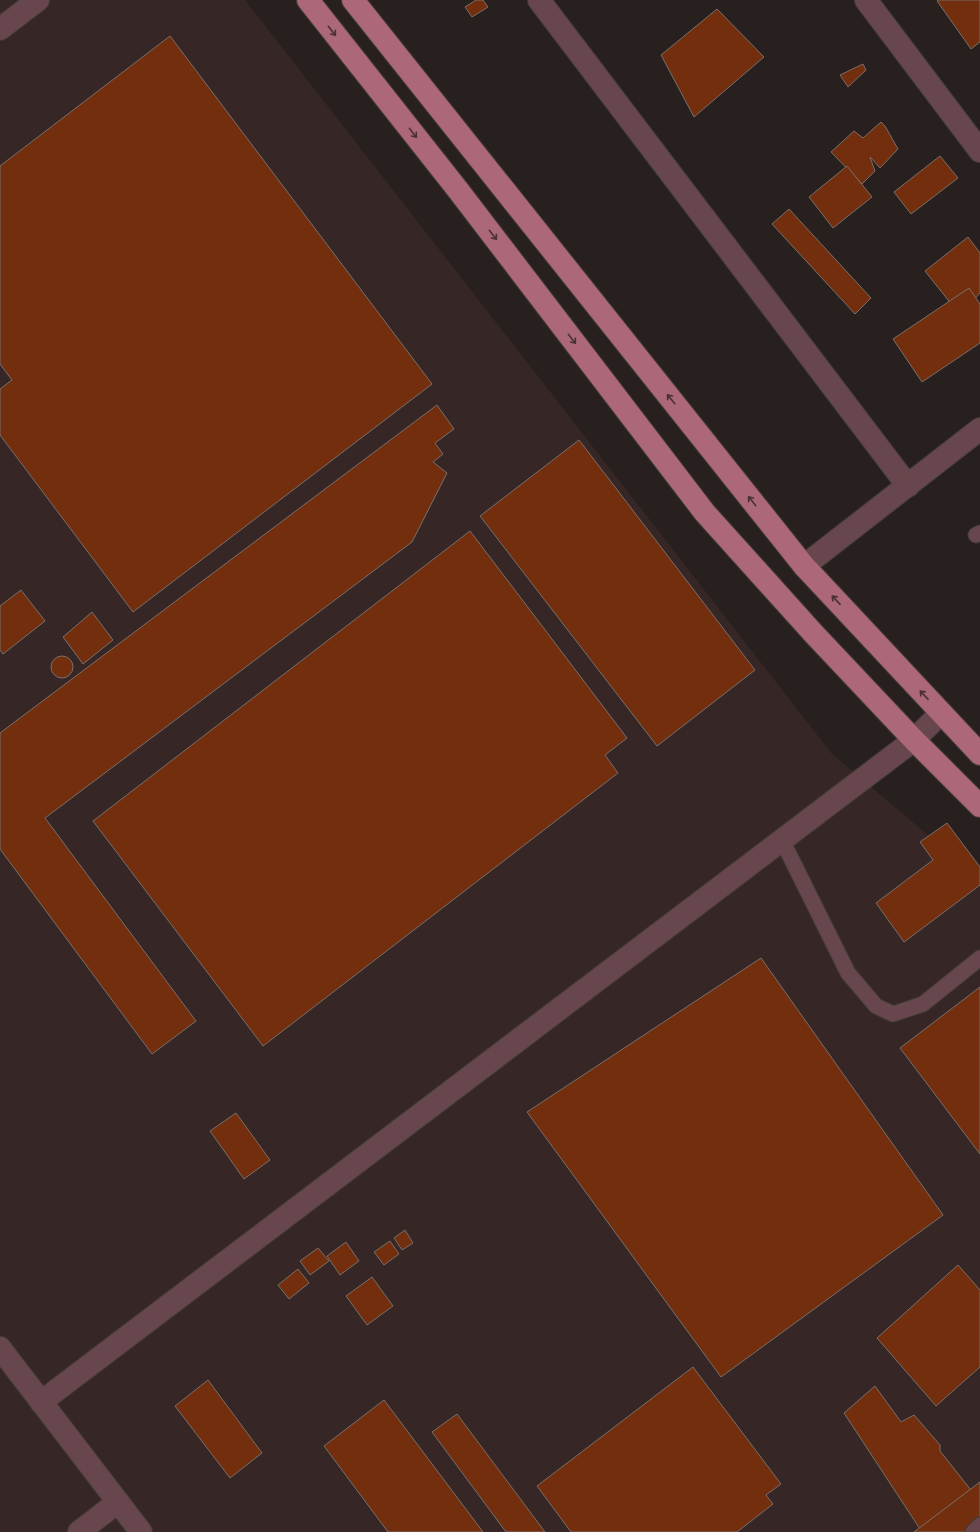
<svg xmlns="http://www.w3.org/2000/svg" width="980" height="1532" viewBox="0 0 980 1532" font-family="'Alegreya Sans',sans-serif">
	<rect width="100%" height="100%" fill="#28201f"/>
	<!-- built -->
	<polygon fill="#362726" points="0,0 245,0 832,754 980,879 980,1532 0,1532"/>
	<!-- building -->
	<g fill="#732f0d" stroke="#786f6b">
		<polygon points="476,0 483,0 488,7 472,17 465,7"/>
		<polygon points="939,0 980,0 980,42 971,49 937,1"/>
		<polygon points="717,9 764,57 694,117 661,55"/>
		<polygon points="170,36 432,384 133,612 0,435 0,389 12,380 0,364 0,166"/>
		<polygon points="863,64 866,70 848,87 840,75"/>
		<polygon points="881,122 885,126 898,149 880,168 870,157 875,171 862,184 831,152 854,131 863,138"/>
		<polygon points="940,156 958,178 911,214 894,192"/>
		<polygon points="847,166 872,197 833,228 809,197"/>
		<polygon points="789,209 871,298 855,314 772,224"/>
		<polygon points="968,237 980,253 980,293 960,315 925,271"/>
		<polygon points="969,288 980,304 980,343 922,382 893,339"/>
		<polygon points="437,405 454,429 435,443 443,454 433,462 447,473 412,542 45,818 196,1021 152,1054 0,849 0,733"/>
		<polygon points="579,440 755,670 657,746 480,516"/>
		<polygon points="470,531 627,738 605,755 618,773 263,1046 93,821"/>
		<polygon points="21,590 45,621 3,654 0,650 0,606"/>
		<polygon points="92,612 113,640 83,664 63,637"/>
		<circle cx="62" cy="667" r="11"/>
		<polygon points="947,823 980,867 980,885 904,942 876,903 933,860 920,842"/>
		<polygon points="761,958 943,1215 721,1377 527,1112"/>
		<polygon points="980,987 980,1154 900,1048"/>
		<polygon points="236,1113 270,1160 244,1179 210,1131"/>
		<polygon points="405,1230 413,1243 402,1250 394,1238"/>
		<polygon points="390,1241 399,1254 384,1265 374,1252"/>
		<polygon points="346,1242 359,1261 340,1275 327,1256"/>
		<polygon points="318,1248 329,1261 310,1275 300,1261"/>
		<polygon points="958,1265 980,1290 980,1367 936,1406 877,1338"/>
		<polygon points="298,1269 309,1283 289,1299 278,1285"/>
		<polygon points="372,1277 393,1306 367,1325 346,1296"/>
		<polygon points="693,1367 781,1484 766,1495 773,1504 737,1532 571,1532 537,1486"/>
		<polygon points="208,1380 262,1453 230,1478 175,1406"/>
		<polygon points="875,1386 901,1422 914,1415 940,1445 940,1451 974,1494 922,1532 844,1413"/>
		<polygon points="384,1400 483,1532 388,1532 324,1446"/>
		<polygon points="457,1414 545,1532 506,1532 432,1432"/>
		<polygon points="980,1482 980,1532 914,1532"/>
	</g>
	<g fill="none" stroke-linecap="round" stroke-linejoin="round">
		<!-- lane casing -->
		<g stroke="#443c3b" stroke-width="17">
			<g id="lane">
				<polyline points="976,535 980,533"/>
				<polyline points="782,840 848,973 876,1006 893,1014 923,1004 980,958"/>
				<polyline points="973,1532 980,1525"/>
			</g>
		</g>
		<!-- street casing -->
		<g stroke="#443c3b" stroke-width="24">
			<g id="street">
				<polyline points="539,0 908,486"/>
				<polyline points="866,0 980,151"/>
				<polyline points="0,29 38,0"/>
				<polyline points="804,566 980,429"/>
				<polyline points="0,1348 141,1532"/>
				<polyline points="41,1402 914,740 941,713"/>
				<polyline points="79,1532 118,1502"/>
			</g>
		</g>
		<!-- primary casing -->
		<g stroke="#443c3b" stroke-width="24">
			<g id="primary">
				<polyline points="308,0 458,190 705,513 814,634 914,740 980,806"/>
				<polyline points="353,0 804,566 980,754"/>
			</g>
		</g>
		<!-- lane -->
		<use href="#lane" stroke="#68464d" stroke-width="15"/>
		<!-- street -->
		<use href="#street" stroke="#68464d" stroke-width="22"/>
		<!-- primary -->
		<use href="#primary" stroke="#ac6878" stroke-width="22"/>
	</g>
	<!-- one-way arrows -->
	<defs><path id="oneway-shaft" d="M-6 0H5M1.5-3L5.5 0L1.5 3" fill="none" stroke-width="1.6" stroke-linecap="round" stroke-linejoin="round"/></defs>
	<g stroke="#493235">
		<use href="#oneway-shaft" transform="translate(332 31) rotate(52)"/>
		<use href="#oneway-shaft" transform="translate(413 133) rotate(52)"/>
		<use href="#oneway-shaft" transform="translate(493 235) rotate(52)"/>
		<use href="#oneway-shaft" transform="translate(572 339) rotate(52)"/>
		<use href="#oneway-shaft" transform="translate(671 399) rotate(-129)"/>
		<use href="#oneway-shaft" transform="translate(752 501) rotate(-129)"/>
		<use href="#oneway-shaft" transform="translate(836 600) rotate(-133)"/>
		<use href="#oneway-shaft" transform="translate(924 695) rotate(-133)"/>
	</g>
</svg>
